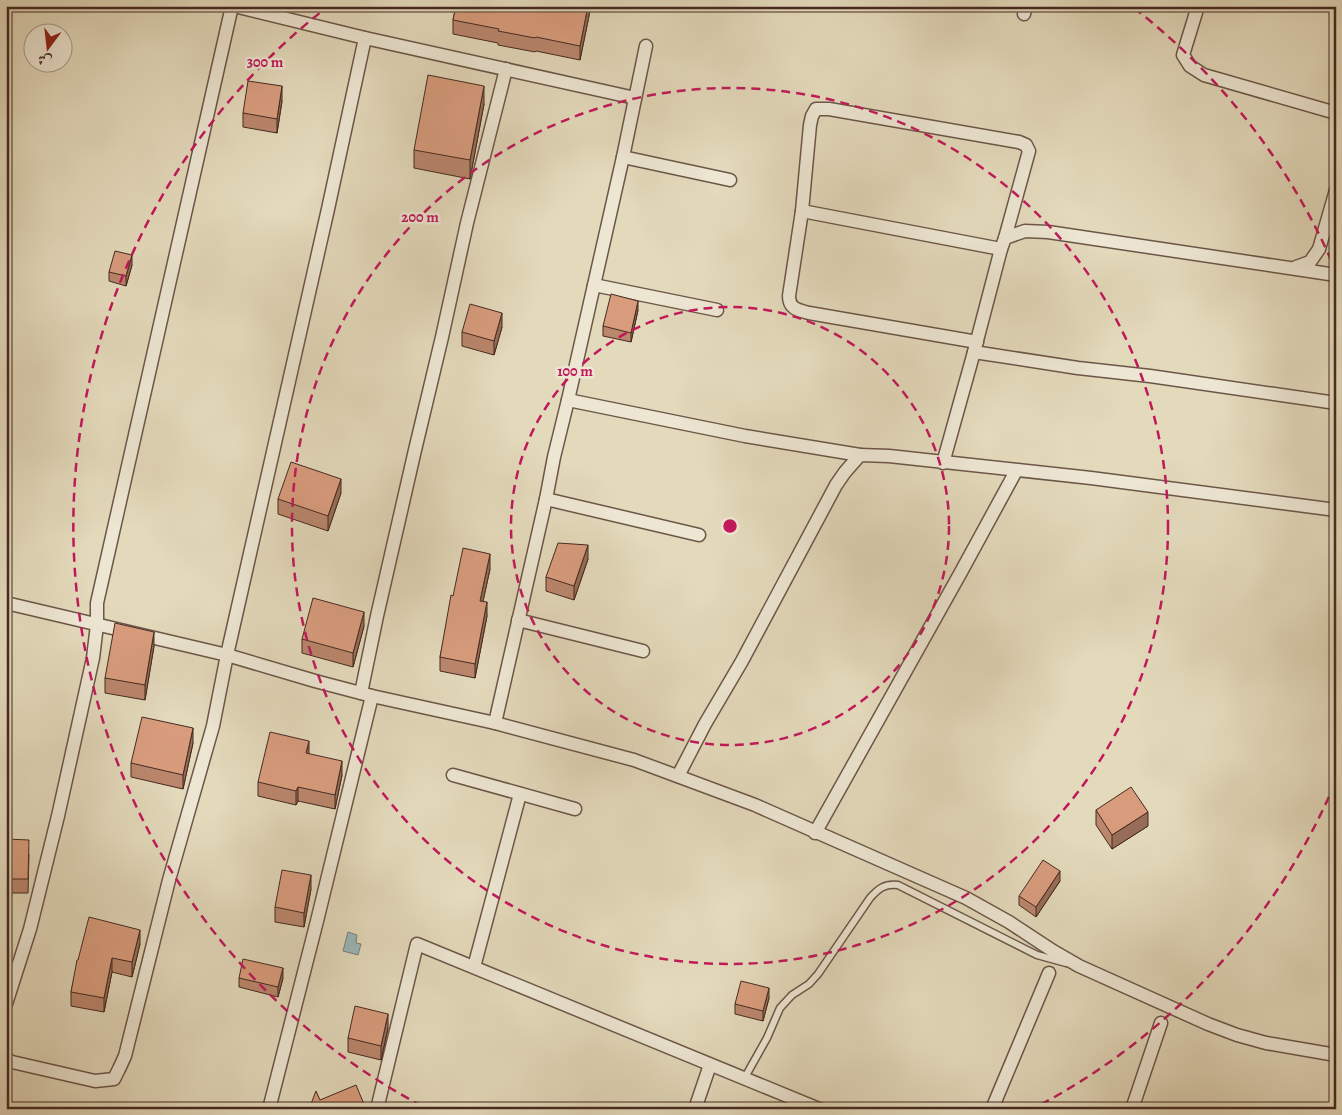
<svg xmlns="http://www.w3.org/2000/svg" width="1342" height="1115" viewBox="0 0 1342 1115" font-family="Alegreya,Amiri,serif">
	<rect width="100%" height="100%" fill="#e3d9bb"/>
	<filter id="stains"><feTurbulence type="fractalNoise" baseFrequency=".004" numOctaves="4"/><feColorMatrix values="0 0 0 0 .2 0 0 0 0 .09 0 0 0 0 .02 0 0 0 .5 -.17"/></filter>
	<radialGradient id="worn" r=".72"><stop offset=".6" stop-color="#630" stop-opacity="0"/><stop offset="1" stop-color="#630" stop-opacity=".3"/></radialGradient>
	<!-- water -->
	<polygon fill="#9ab7bb" stroke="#787f7d" points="348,932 357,935 356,943 361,944 358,955 343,951"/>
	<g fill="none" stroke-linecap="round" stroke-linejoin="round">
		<!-- lane casing -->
		<g stroke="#6c5648" stroke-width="9">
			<path id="lane" d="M744,1079l23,-41 13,-30 12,-13 17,-11 9,-10 52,-76c8,-9 15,-15 28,-13l139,70 29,8"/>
		</g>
		<!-- street casing -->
		<g stroke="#6c5648" stroke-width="15">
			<g id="street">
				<polyline points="234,6 365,38 635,98"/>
				<polyline points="1198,6 1183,55 1190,66 1204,75 1336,113"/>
				<polyline points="1335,6 1336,8"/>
				<polyline points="1024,14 1026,6"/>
				<polyline points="623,157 730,180"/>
				<polyline points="802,211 1001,249"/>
				<polyline points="1296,267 1310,262 1319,249 1336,190"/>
				<polyline points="594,285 717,310"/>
				<path d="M977,342l-168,-29c-11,-3 -20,-4 -20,-17l13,-85 8,-86 2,-9 4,-7h13l190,33 7,3 3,6 -24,87"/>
				<polyline points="974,352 1078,368 1150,376 1336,403"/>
				<polyline points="568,400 745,436 860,455"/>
				<polyline points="943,463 974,352 1001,249 1005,238 1025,231 1048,232 1336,275"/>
				<polyline points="546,499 699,535"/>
				<polyline points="6,603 227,655 315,681 372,696 495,723 634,760 755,805 966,898 1009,922 1053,951 1079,966 1208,1024 1237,1035 1266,1043 1336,1055"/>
				<polyline points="518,620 643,651"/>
				<polyline points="361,693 377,616 415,450 442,337 467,223 506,69"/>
				<polyline points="495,723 546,499 554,457 568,400 623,157 646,46"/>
				<polyline points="453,775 575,809"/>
				<polyline points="678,776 705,724 742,661 836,485 845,472 860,455 889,456 1091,478 1336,510"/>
				<polyline points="815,833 961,572 1016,471"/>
				<polyline points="474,967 520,794"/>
				<polyline points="6,1004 30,929 58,816 93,658 97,625 97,603 232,6"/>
				<polyline points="6,1059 12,1062 95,1081 114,1079 119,1069 125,1056 169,880 213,726 227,655 328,209 365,38"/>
				<polyline points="269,1109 317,921 372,696"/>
				<polyline points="377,1109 417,944 819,1109"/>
				<polyline points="695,1109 710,1065"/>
				<polyline points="992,1109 1049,973"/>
				<polyline points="1132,1109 1161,1023"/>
			</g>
		</g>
		<!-- lane -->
		<use href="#lane" stroke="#ede6d3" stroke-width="6"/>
		<!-- street -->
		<use href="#street" stroke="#ede6d3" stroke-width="12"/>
	</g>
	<!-- wall -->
	<g fill="#ba866c" stroke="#452a21">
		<polygon points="456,6 591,6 580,60 536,51 535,52 498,45 498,43 453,34 453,20"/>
		<polygon points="282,101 277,133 243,127 243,113"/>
		<polygon points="484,104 470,179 414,168 414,150"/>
		<polygon points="132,265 126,286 109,281 109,272"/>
		<polygon points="638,310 631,342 603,336 603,326"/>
		<polygon points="502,327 494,355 462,346 462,332"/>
		<polygon points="341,493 328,531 278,514 278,499"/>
		<polygon points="588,559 574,600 546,591 546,577"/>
		<polygon points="490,569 483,601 487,616 475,678 440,671 440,657 453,596"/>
		<polygon points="364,626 353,667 302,653 302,639"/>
		<polygon points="154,646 145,700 105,693 105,678"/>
		<polygon points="193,743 183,789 131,777 131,763"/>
		<polygon points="309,754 342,775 335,809 298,801 296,805 258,796 258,782"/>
		<polygon points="1096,810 1148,826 1112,849 1096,825"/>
		<polygon points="6,839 29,854 28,893 12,893 6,937"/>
		<polygon points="1060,881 1036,917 1019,905 1019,896"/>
		<polygon points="311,889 304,927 275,922 275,907"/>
		<polygon points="140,944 132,977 112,972 104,1012 71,1006 71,992 78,960"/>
		<polygon points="239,978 283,978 278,997 239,987"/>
		<polygon points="769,998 763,1021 735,1014 735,1004"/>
		<polygon points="388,1028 381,1060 348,1052 348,1038"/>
	</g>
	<!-- shaded-wall -->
	<g fill="#976d58" stroke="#452a21">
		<polygon points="588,6 591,6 580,60 580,46"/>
		<polygon points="282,86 282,101 277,133 277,119"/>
		<polygon points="484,86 484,104 470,179 470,160"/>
		<polygon points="132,255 132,265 126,286 126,276"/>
		<polygon points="638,301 638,310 631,342 631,333"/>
		<polygon points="502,313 502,327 494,355 494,341"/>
		<polygon points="341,479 341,493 328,531 328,516"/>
		<polygon points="588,545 588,559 574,600 574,586"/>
		<polygon points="490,554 490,569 480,615 480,601"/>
		<polygon points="487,602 487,616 475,678 475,664"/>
		<polygon points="364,612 364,626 353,667 353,653"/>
		<polygon points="154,632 154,646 145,700 145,685"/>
		<polygon points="193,728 193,743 183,789 183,775"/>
		<polygon points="9,730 9,739 6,750 6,740"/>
		<polygon points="309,741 309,755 306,753"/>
		<polygon points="342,761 342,775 335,809 335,795"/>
		<polygon points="298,787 298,801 296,805 296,791"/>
		<polygon points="1148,812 1148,826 1112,849 1112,835"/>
		<polygon points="1060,871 1060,881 1036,917 1036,907"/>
		<polygon points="311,875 311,889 304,927 304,913"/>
		<polygon points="12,879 12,893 6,937 6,923"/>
		<polygon points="140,930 140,944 132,977 132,962"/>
		<polygon points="112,958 112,972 104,1012 104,998"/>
		<polygon points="283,968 283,978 278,997 278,987"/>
		<polygon points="769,988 769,998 763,1021 763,1011"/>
		<polygon points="388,1014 388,1028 381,1060 381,1046"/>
	</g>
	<!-- building -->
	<g fill="#d89c7d" stroke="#452a21">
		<polygon points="456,6 588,6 580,46 536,37 535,38 498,31 499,29 453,20"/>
		<polygon points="428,75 484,86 470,160 414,150"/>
		<polygon points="248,81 282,86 277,119 243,113"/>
		<polygon points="115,251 132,255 126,276 109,272"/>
		<polygon points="611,294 638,301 631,333 603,326"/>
		<polygon points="470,304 502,313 494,341 462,332"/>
		<polygon points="291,462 341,479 328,516 278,499"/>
		<polygon points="558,543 588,545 574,586 546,577"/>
		<polygon points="463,548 490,554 480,601 487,602 475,664 440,657 451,595 453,596"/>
		<polygon points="313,598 364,612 353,653 302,639"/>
		<polygon points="115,623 154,632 145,685 105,678"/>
		<polygon points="142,717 193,728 183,775 131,763"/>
		<polygon points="6,729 9,730 6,740"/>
		<polygon points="270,732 309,741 306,753 342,761 335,795 298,787 296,791 258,782"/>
		<polygon points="1131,787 1148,812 1112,835 1096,810"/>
		<polygon points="6,839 29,840 28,879 12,879 6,923"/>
		<polygon points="1043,860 1060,871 1036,907 1019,896"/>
		<polygon points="282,870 311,875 304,913 275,907"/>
		<polygon points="89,917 140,930 132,962 112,958 104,998 71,992 77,960 78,960"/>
		<polygon points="243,959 283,968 278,987 239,978"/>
		<polygon points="741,981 769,988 763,1011 735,1004"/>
		<polygon points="355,1006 388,1014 381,1046 348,1038"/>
		<polygon points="356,1085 366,1109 309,1109 316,1091 320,1100"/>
	</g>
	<!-- distance rings -->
	<g fill="none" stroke="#c2185b" stroke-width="2.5" stroke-dasharray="9 6">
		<circle cx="730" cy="526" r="219"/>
		<circle cx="730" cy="526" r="438"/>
		<path d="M1335 783A657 657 0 0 1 1038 1106M422 1106A657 657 0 0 1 326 8M1134 8A657 657 0 0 1 1335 269"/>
	</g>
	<circle cx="730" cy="526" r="8" fill="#c2185b" stroke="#ede6d3" stroke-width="2.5"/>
	<g font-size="15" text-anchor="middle" font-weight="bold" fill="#c2185b" stroke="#ede6d3" stroke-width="5" stroke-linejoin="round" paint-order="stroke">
		<text x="265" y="67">300 m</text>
		<text x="420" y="222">200 m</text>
		<text x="575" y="376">100 m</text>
	</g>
	<!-- margin -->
	<rect width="1342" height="1115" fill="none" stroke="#e3d9bb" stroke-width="25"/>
	<rect x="8" y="8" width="1327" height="1100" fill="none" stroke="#452a21" stroke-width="2.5"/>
	<rect x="12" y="12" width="1317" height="1090" fill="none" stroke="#452a21"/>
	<!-- north arrow -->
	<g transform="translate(48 48) rotate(195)"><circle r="24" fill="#ede6d3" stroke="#aa9b8c"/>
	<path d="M0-4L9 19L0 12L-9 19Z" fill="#8f2418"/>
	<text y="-8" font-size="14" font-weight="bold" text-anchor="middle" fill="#452a21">ش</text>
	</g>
	<rect width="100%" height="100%" filter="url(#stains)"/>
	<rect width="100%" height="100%" fill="url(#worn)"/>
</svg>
